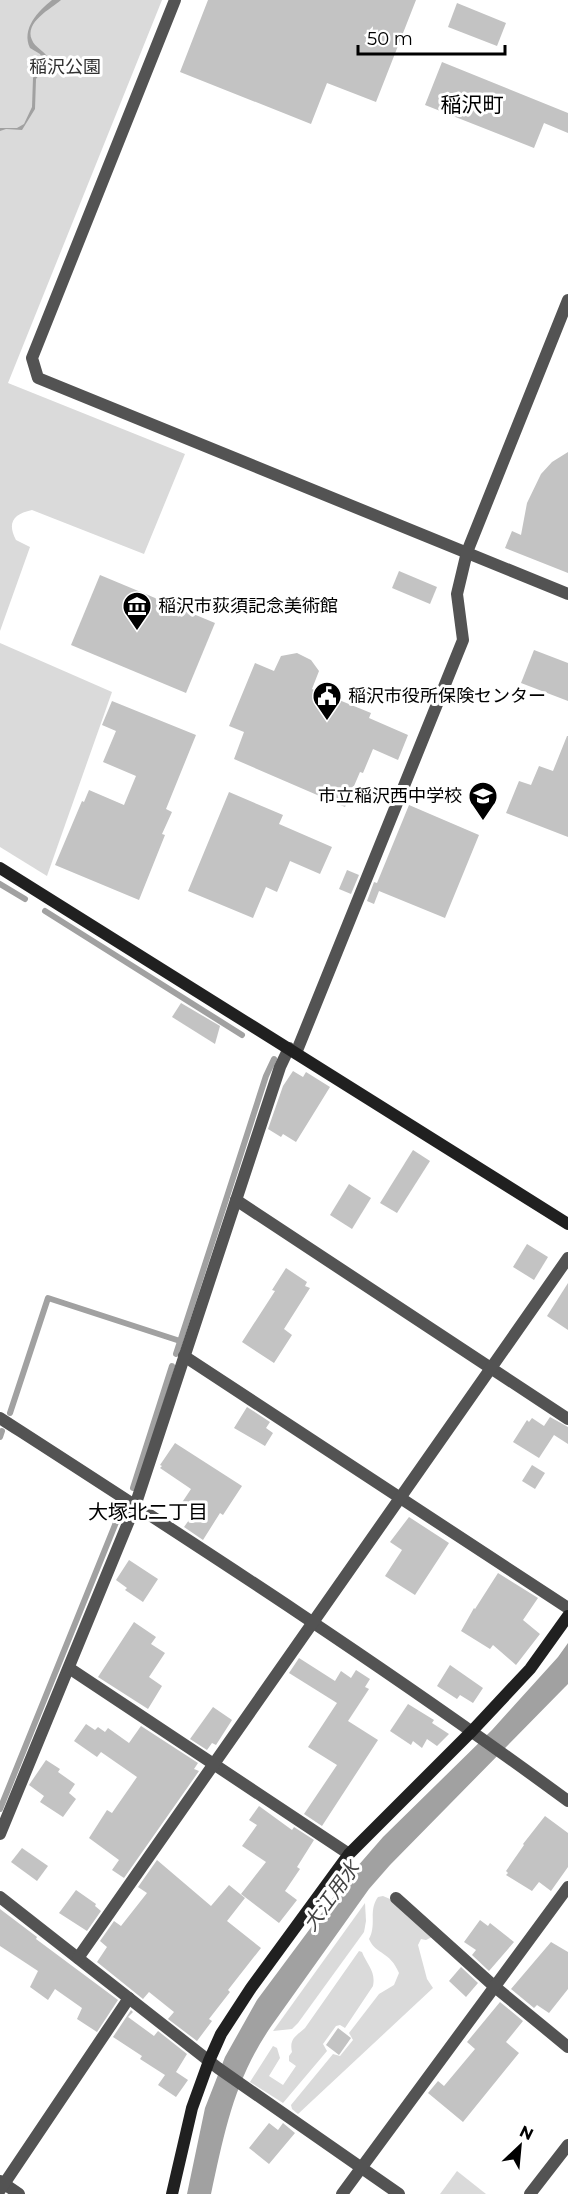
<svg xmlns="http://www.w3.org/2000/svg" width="568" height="2194" viewBox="0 0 568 2194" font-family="Montserrat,'Noto Sans JP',sans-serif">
	<rect width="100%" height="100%" fill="#fff"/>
	<!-- green -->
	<g fill="#dadada">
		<path d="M0,0h162l-154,383 177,71 -41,100 -112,-44c-19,4 -25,13 -16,30l14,7 -30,84z"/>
		<polygon points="0,643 112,692 47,876 0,847"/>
		<path d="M383,1896l7,3 42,38 -6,3 -5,-1 -3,6 9,34 6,9 -135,126 -6,-5 -1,-4 42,-51 7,2 13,-16 -4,-7 30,-39 15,-9 5,-12c-9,-22 -23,-18 -30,-34 8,-15 -1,-28 9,-42z"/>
		<polygon points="365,1903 366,1921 364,1932 298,2023 292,2029 273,2031"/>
		<path d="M359,1951l3,1c5,13 14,19 11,34l-28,42 -5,-3 -4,1 -13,18 4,7 -44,52 -33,-21 23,-36 4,2 3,10 -11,18 14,9 13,-19 -7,-5v-5l3,-4c-3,-13 4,-16 13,-24z"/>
		<polygon points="457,2171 486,2194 440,2194"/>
	</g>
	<!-- water -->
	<g fill="#a1a1a1">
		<path d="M52,0h9c-10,9 -37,22 -29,40 3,8 12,10 16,18l-4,10 -8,11 -1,30 -13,21 -16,-1 -6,2v-3h17l7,-4 8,-17 1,-29 10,-18 -3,-6 -10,-6c-9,-19 8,-37 22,-48z"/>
		<path d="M568,1643v41l-3,3 -175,178 -21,24 -97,136c-38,55 -47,105 -61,169h-24l18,-86 20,-51 32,-57 93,-125 33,-38 109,-107 66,-73z"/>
	</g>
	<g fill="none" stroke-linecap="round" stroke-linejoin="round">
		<!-- stream -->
		<g stroke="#a1a1a1" stroke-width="6">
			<polyline points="0,884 25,899"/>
			<polyline points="45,911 242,1035"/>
			<polyline points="176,1354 266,1076 274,1059"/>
			<polyline points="10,1413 48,1298 180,1341"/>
			<polyline points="0,1437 2,1431"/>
			<polyline points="133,1488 172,1366"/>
			<polyline points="0,1809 119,1515"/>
		</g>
	</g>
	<!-- building -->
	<g fill="#c3c3c3">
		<polygon points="208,0 416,0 376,102 327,83 311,124 180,72"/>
		<polygon points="457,3 506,23 497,46 448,27"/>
		<polygon points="442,62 568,113 568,133 544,123 534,148 425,105"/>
		<polygon points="568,452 568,573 505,548 512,531 521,535 527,503 541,474 552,462"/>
		<polygon points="399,571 437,587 430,604 392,588"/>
		<polygon points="100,575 215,623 186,693 71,645"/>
		<polygon points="534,650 568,663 568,701 521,683"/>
		<polygon points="297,653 311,660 319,671 312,689 371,713 369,718 408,735 398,760 373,749 363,773 360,772 345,807 234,759 244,732 229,726 255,663 274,671 281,656"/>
		<polygon points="112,701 196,735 166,809 172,812 162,834 165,835 139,900 55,865 82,801 84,802 89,790 124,805 136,776 103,762 116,731 102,725"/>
		<polygon points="567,736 568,736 568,837 506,813 519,781 531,785 539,766 553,771"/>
		<polygon points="229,792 283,815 279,824 332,847 320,874 290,861 277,892 266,887 253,918 188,891"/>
		<polygon points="409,805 479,835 445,918 379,891 374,904 367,901 374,882 377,883"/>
		<polygon points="347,870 359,875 351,894 339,889"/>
		<polygon points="181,1003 220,1026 215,1044 172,1017"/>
		<polygon points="293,1071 303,1077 306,1072 330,1087 296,1142 283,1134 281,1137 268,1129 283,1086"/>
		<polygon points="413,1150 430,1161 397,1213 380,1203"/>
		<polygon points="349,1184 371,1198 352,1229 330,1215"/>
		<polygon points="527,1244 548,1257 534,1280 513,1267"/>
		<polygon points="286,1268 307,1282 305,1286 310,1288 284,1329 292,1335 274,1363 242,1342 275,1291 272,1290"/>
		<polygon points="568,1283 568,1330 547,1316"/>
		<polygon points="247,1407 270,1422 266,1428 273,1433 265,1446 234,1428"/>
		<polygon points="550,1417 568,1427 568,1444 554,1435 539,1458 513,1442 527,1420 529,1422 532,1418 544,1426"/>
		<polygon points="175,1443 242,1486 223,1515 220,1513 203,1540 184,1527 194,1513 181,1504 191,1489 160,1468 162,1466 160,1465"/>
		<polygon points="532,1465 545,1473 535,1489 522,1481"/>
		<polygon points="409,1517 449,1543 415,1595 385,1576 402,1550 390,1542"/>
		<polygon points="129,1560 158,1579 143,1602 125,1590 127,1588 116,1580"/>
		<polygon points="498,1573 538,1598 523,1620 540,1634 516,1665 493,1645 490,1649 461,1631 474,1608 475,1609"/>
		<polygon points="134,1622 156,1637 151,1644 165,1653 149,1677 162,1686 148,1709 98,1677"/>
		<polygon points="299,1658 335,1681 341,1671 351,1678 356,1670 370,1679 365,1687 369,1689 348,1721 378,1740 322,1826 304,1814 337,1765 308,1747 337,1703 289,1673"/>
		<polygon points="450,1665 483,1688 473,1703 460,1695 457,1699 437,1686"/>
		<polygon points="408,1704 434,1720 432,1723 449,1734 437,1746 427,1739 422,1748 413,1741 411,1745 390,1731"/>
		<polygon points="213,1707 232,1720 216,1745 212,1743 207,1750 190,1739"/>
		<polygon points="86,1724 95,1730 98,1727 105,1732 108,1728 129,1743 141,1726 198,1763 194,1769 199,1771 124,1878 112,1870 119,1860 89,1838 107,1810 112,1813 137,1777 101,1752 97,1757 74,1741"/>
		<polygon points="46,1760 60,1769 58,1772 75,1784 69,1793 76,1799 63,1817 40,1802 44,1796 29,1785"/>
		<polygon points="259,1806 292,1830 294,1827 314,1840 297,1867 300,1869 285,1891 297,1900 279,1923 241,1894 266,1862 242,1846 257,1825 249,1820"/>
		<polygon points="545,1816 568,1833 568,1867 551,1891 539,1882 532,1891 506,1875 508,1873 506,1871 524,1845 523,1844"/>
		<polygon points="22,1848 48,1866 37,1881 11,1862"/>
		<polygon points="157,1860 211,1906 229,1885 245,1898 227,1921 261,1948 228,1990 230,1992 209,2019 212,2021 197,2041 168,2019 174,2012 149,1992 143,1999 97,1962 107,1947 100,1941 114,1921 121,1926 147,1893 138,1887"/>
		<polygon points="76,1890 96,1904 95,1906 101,1911 87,1931 59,1913"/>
		<polygon points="0,1909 37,1937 36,1939 118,2000 97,2032 77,2019 82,2008 55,1989 48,2000 30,1987 38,1971 0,1946"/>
		<polygon points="480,1920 488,1926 490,1923 514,1942 489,1971 472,1955 476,1950 464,1942"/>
		<polygon points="551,1942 568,1952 568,1989 549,2013 537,2005 534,2008 511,1989"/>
		<polygon points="461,1967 478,1983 466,1997 449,1981"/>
		<polygon points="500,2002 523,2021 506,2042 519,2053 463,2122 428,2093 438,2081 444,2086 475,2049 467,2042"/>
		<polygon points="131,2010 133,2012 128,2017 154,2036 158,2031 187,2054 176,2072 188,2080 176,2097 158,2085 165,2075 140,2059 142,2056 113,2037"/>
		<polygon points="338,2028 351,2038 339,2055 326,2045"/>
		<polygon points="269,2123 278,2130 283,2123 295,2133 269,2164 249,2148"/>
	</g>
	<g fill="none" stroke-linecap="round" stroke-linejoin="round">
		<!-- street -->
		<g stroke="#535353" stroke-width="12">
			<polyline points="175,0 32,358 38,378 568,594"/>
			<polyline points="296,1053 463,640 457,594 467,552 568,300"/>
			<polyline points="236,1200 568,1419"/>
			<polyline points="184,1356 568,1608"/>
			<path d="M0,1418c192,124 385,248 568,383"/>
			<polyline points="69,1668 349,1854"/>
			<polyline points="0,1834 135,1506 280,1067 289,1048"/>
			<polyline points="0,1897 218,2068 399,2194"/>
			<polyline points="396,1898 495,1987 568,2047"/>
			<polyline points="78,1958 568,1258"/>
			<polyline points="0,2181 19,2194"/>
			<polyline points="0,2190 129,1998"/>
			<polyline points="342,2194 568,1887"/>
			<polyline points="530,2194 568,2145"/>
		</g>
		<!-- secondary -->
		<g stroke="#202020" stroke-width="12">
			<polyline points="0,868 568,1224"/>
			<polyline points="172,2194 192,2108 209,2061 221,2034 251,1988 349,1854 472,1731 530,1669 568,1616"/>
		</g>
	</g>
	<!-- icons -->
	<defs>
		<g id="museum-pin" transform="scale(1.5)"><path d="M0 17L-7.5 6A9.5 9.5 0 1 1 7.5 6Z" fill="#000" stroke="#fff"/><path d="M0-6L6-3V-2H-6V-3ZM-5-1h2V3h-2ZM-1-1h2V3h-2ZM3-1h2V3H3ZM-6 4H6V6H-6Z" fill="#fff"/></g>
		<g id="civic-pin" transform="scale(1.5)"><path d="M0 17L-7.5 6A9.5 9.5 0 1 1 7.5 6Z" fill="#000" stroke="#fff"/><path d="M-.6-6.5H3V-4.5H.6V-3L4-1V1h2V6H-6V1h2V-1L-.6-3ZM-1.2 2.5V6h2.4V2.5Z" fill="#fff"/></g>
		<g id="school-pin" transform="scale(1.5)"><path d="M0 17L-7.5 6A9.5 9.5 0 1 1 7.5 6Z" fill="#000" stroke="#fff"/><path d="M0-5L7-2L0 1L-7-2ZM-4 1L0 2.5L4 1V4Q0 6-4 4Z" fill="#fff"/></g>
	</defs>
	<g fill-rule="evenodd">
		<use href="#museum-pin" x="137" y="606"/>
		<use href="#civic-pin" x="327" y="696"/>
		<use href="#school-pin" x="483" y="796"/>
	</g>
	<g text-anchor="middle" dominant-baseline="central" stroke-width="6" stroke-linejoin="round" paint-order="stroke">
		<!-- park labels -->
		<g font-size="18" fill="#313131" stroke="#fff">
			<text x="65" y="67">稲沢公園</text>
		</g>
		<!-- poi labels -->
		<g font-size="18" fill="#000" stroke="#fff" text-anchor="start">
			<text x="158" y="606">稲沢市荻須記念美術館</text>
			<text x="348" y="696">稲沢市役所保険センター</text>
			<text x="462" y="796" text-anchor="end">市立稲沢西中学校</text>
		</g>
		<!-- neighbourhood labels -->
		<g font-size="20" fill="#000" stroke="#fff">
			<text x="148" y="1512">大塚北二丁目</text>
		</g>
		<!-- water labels -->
		<g font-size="20" font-style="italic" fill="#424242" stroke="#fff">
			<text transform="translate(331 1896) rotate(-54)">大江用水</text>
		</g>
		<!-- quarter labels -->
		<g font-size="21" fill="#000" stroke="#fff">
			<text x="472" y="104">稲沢町</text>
		</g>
	</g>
	<!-- north arrow -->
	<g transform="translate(520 2146) rotate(26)" stroke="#ffffff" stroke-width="4.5" paint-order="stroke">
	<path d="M0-4.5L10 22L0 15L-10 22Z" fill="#000000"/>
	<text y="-9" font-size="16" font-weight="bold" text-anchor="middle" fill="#000000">N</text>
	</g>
	<!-- scale -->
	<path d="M358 45v9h147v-9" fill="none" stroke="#000000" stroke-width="3"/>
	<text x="367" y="45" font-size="18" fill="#000000" stroke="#ffffff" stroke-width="4.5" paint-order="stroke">50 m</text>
</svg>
